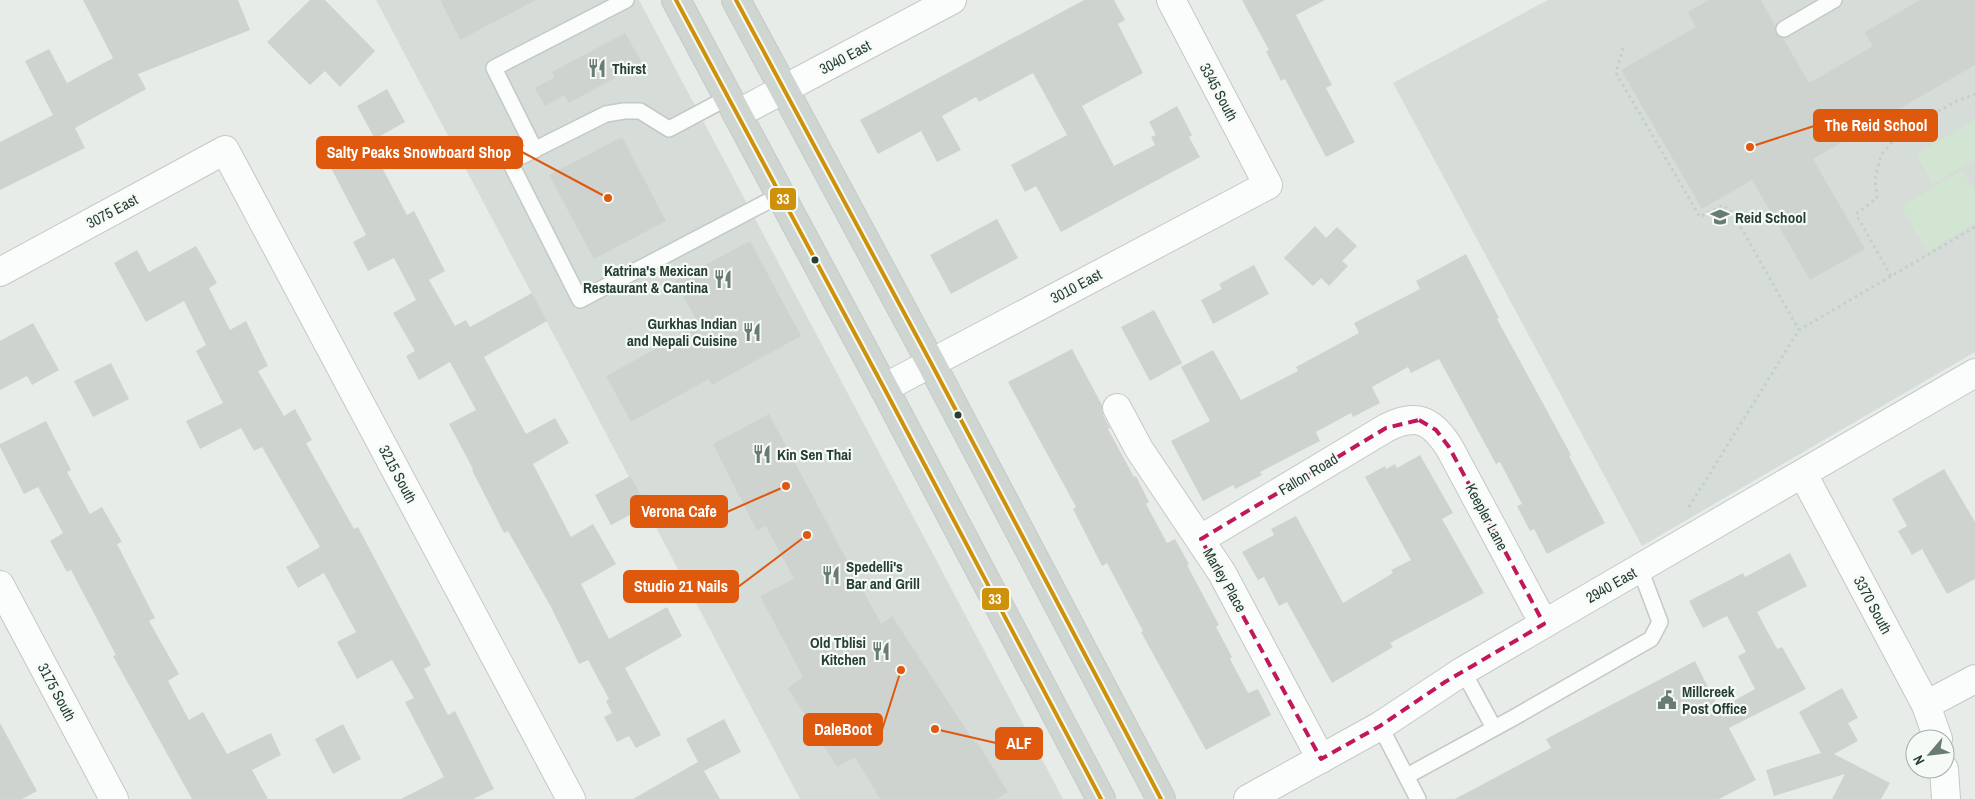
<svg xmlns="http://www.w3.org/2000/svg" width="1975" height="799" viewBox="0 0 1975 799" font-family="'Archivo Narrow',sans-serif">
	<rect width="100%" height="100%" fill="#e7ece9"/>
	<!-- built -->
	<g fill="#d6ddd8">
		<polygon points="376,0 639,0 1063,799 800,799"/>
		<polygon points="1548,0 1975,0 1975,352 1642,546 1393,83"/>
	</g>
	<!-- green -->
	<g fill="#d2e4d2">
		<polygon points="1975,120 1975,159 1933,184 1916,154"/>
		<polygon points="1962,170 1975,192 1975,223 1927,251 1901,207"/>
	</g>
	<!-- building -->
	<g fill="#cfd3d0">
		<polygon points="83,0 238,0 250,30 138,74 146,89 75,128 85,148 0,190 0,142 53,115 25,61 49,49 67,83 113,58"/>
		<polygon points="310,0 325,0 375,51 340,87 325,71 310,85 267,42"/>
		<polygon points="440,0 536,0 460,40"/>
		<polygon points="1084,0 1114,0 1125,20 1118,24 1143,73 1082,106 1114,166 1155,145 1151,137 1156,135 1149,122 1177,106 1192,135 1189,137 1200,157 1061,232 1036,186 1025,192 1011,165 1067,135 1033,73 979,102 976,97 942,116 961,150 937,162 921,131 878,154 860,120"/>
		<polygon points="1242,0 1325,0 1296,15 1332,85 1326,88 1355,142 1326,157 1285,79 1281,81 1266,51 1269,50"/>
		<polygon points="1709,0 1761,0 1775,26 1776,33 1783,38 1809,83 1873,46 1865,32 1920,0 1975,0 1975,65 1813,159 1865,249 1810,280 1752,180 1702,209 1621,70 1696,27 1688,12"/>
		<polygon points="625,33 642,63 569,103 564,95 545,106 535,88 555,77 552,72"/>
		<polygon points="387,89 405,122 375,139 357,106"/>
		<polygon points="622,137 666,221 594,259 549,175"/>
		<polygon points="367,139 407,215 414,211 445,271 429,280 455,326 466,320 470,327 532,293 547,321 484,357 526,434 555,418 569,443 533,464 571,537 593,524 616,564 581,584 609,639 667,607 682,636 625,668 661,735 636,748 629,736 617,742 604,717 612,713 606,701 609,699 588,660 579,664 551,607 508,531 504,533 472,470 473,469 449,424 476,410 450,362 419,380 406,356 415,351 393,313 416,300 394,258 368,271 353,242 366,235 327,160"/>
		<polygon points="997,219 1018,258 951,294 930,255"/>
		<polygon points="1315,226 1326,238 1337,227 1357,246 1342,261 1348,266 1329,286 1321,278 1313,286 1284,258"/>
		<polygon points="750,241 801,336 712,385 709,379 631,422 606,376 699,325 675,281"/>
		<polygon points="196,246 217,283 209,288 230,330 246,321 268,366 258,371 284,416 295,409 312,440 306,443 354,529 358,527 431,665 424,669 448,715 455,711 494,789 473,799 401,799 444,777 405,702 414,698 392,660 357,679 337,642 356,632 324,573 298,588 286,567 320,547 262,447 254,451 241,428 200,449 186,421 223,403 196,351 206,345 184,301 146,322 114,263 137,250 149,272"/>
		<polygon points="1466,254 1499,318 1497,319 1571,455 1569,456 1605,523 1547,554 1534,529 1530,531 1517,506 1522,504 1500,462 1496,464 1439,359 1411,373 1408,367 1372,387 1380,403 1353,417 1351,413 1316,432 1320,441 1260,472 1262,475 1235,489 1233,485 1203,501 1171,441 1210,421 1181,367 1213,350 1241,400 1298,371 1296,367 1359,333 1354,323 1420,289 1416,281"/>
		<polygon points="1254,265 1269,294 1213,324 1201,300 1222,289 1219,284"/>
		<polygon points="1154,310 1182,363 1150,381 1121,327"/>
		<polygon points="33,323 59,370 32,385 27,376 0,390 0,341"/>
		<polygon points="1072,349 1102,405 1103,415 1110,428 1108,429 1134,477 1136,476 1149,502 1146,504 1167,543 1175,539 1189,564 1187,565 1219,625 1216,627 1232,657 1230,659 1248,693 1258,689 1271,715 1206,750 1141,632 1143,631 1107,563 1102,566 1073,509 1076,507 1008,382"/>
		<polygon points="111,363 129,399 93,417 74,381"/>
		<polygon points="769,414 881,624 892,616 975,743 977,742 1008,792 997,799 880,799 855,757 837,767 788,688 803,677 760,596 794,579 766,526 757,531 713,444"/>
		<polygon points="46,421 71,470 67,472 90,514 102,507 122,542 117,544 155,618 149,621 179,674 168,681 189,720 203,712 227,754 271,733 281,755 252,770 268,799 192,799 113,656 116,655 71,570 67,572 50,541 63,533 38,487 24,494 0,447 0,444"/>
		<polygon points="1420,455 1453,513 1442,519 1484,593 1390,643 1393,647 1332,683 1287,602 1279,606 1264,577 1258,580 1242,552 1274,535 1271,529 1296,516 1343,603 1393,573 1391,570 1411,560 1365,477 1385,466 1386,469 1395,464 1397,468"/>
		<polygon points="1944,469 1975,522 1975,579 1947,594 1922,549 1912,555 1898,531 1907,526 1892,499"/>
		<polygon points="630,476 647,506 611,525 595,495"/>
		<polygon points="1790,553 1807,586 1757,612 1777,649 1782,647 1806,689 1729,728 1756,780 1719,799 1455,799 1551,748 1546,739 1695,661 1719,709 1755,689 1738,656 1746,652 1727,616 1703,628 1689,601 1743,573 1745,577"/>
		<polygon points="1842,688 1858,718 1848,723 1858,741 1834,754 1890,783 1881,799 1832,799 1845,774 1774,796 1766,770 1821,753 1799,712"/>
		<polygon points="724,719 741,752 704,771 720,799 633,799 698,762 686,739"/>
		<polygon points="0,723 37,791 22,799 0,799"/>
		<polygon points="343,724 361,759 333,774 315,739"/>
	</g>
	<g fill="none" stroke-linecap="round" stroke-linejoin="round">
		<!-- service casing -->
		<g stroke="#c4c9c6" stroke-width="18">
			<g id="service">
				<polyline points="1784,29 1834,0"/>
				<polyline points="729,97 669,129 640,111 624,111 606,114 510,162 580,300 780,195"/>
				<polyline points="535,150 494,68 626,0"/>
				<polyline points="1463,671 1494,728"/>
				<polyline points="1380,726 1418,799"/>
				<polyline points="1407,776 1513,718 1651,639 1660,622 1640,569"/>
			</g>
		</g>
		<!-- minor casing -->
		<g stroke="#c4c9c6" stroke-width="30">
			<g id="minor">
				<polyline points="737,114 952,0"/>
				<polyline points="0,272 225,150 571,799"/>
				<polyline points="884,388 1268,185 1171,0"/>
				<polyline points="1117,408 1139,449 1222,573 1321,759"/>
				<polyline points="1803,474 1926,705 1938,739"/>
				<path d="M1201,539l185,-111c30,-15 45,-9 63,19l95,177"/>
				<polyline points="0,585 114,799"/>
				<polyline points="1926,705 1975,679"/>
				<polyline points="1944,769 1946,799"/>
				<polyline points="1248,799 1380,726 1463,671 1975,373"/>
			</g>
		</g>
		<!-- primary casing -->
		<g stroke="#c2cac6" stroke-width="30">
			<g id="primary">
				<polyline points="676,0 884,388 1101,799"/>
				<polyline points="736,0 931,363 1161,799"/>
			</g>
		</g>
		<!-- path -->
		<g stroke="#c6cec9" stroke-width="3" stroke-dasharray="2.5 4" stroke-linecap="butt">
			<polyline points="1623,48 1616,73 1700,217 1723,205 1734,215 1799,330"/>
			<polyline points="1891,276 1856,214 1877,198 1875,179 1881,155 1902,131 1957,101 1975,94"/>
			<polyline points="1689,507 1799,330 1975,227"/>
		</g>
		<!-- service -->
		<use href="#service" stroke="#fbfcfc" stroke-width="15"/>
		<!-- minor -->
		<use href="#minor" stroke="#fbfcfc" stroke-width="28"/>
		<!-- primary -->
		<use href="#primary" stroke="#cfd6d2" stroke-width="28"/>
		<!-- bus-1 casing -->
		<g stroke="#f6faf7" stroke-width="8">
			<g id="bus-1">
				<polyline points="676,0 884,388 1101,799"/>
				<polyline points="736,0 931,363 1161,799"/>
			</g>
		</g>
		<!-- bus-1 -->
		<use href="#bus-1" stroke="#cd910a" stroke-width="4"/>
	</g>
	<!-- marked area -->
	<path fill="none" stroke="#c2185b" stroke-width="4" stroke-dasharray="10 6" stroke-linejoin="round" d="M1419,420l17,10 13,17 95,177 -99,58 -65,44 -59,33 -120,-220 185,-111z"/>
	<!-- icons -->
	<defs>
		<g id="restaurant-bare" transform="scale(1.5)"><path d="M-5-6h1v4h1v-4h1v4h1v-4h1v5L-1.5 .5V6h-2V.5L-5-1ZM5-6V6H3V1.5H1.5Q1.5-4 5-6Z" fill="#697c71" stroke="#f6faf7" stroke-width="2.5" paint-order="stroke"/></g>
		<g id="school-bare" transform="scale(1.5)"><path d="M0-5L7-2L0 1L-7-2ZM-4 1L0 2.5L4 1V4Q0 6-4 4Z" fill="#697c71" stroke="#f6faf7" stroke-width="2.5" paint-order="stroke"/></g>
		<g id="civic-bare" transform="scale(1.5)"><path d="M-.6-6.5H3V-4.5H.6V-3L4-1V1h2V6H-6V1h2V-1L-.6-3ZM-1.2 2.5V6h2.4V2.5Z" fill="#697c71" stroke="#f6faf7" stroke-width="2.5" paint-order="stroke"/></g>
	</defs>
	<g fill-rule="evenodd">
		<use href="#restaurant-bare" x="597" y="68"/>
		<use href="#school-bare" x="1720" y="217"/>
		<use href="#restaurant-bare" x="723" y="279"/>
		<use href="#restaurant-bare" x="752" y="332"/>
		<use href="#restaurant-bare" x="762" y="454"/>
		<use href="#restaurant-bare" x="831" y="575"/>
		<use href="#restaurant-bare" x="881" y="651"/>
		<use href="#civic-bare" x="1667" y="700"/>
	</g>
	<!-- markers -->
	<g fill="#253f31" stroke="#f6faf7" stroke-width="2">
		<circle cx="815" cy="260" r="4.5"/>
		<circle cx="958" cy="415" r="4.5"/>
	</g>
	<g text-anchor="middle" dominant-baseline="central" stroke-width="4.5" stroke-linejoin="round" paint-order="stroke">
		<!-- street labels -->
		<g font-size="15" fill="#253f31" stroke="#f6faf7">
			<text transform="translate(845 57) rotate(-28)">3040 East</text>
			<text transform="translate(1219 92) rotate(62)">3345 South</text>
			<text transform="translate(112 211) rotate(-28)">3075 East</text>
			<text transform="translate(1076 286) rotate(-28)">3010 East</text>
			<text transform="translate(398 474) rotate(62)">3215 South</text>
			<text transform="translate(1308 474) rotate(-31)">Fallon Road</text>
			<text transform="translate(1487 517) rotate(62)">Keepler Lane</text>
			<text transform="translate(1225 580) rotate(60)">Marley Place</text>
			<text transform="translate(1611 585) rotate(-30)">2940 East</text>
			<text transform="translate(1873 605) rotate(62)">3370 South</text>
			<text transform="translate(57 692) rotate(62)">3175 South</text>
		</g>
		<!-- poi labels -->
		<g font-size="15" font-weight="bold" fill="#253f31" stroke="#f6faf7" text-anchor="start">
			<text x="612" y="68">Thirst</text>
			<text x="1735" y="217">Reid School</text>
			<text x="708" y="270" text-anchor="end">Katrina's Mexican<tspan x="708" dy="17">Restaurant &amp; Cantina</tspan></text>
			<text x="737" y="323" text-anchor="end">Gurkhas Indian<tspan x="737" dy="17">and Nepali Cuisine</tspan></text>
			<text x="777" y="454">Kin Sen Thai</text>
			<text x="846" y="566">Spedelli's<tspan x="846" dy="17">Bar and Grill</tspan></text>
			<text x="866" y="642" text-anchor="end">Old Tblisi<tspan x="866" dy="17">Kitchen</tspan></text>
			<text x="1682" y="691">Millcreek<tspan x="1682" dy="17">Post Office</tspan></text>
		</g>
	</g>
	<!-- callouts -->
	<path fill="none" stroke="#de580e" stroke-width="2" d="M1750 147L1814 126M608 198L522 152M786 486L727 512M807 535L738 587M901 670L882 730M935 729L996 743"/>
	<g fill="#de580e" stroke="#f6faf7" stroke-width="2">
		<circle cx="1750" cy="147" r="5"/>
		<circle cx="608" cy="198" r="5"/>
		<circle cx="786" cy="486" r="5"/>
		<circle cx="807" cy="535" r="5"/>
		<circle cx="901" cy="670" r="5"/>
		<circle cx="935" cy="729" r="5"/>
	</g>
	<g fill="#de580e" stroke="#de580e" stroke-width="2">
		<rect x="1814" y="110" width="123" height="31" rx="5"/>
		<rect x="317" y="137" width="205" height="31" rx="5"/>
		<rect x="631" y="496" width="96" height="31" rx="5"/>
		<rect x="624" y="571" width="114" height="31" rx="5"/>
		<rect x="804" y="714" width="78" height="31" rx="5"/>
		<rect x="996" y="728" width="46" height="31" rx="5"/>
	</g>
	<g font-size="16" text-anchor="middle" font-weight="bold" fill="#fff">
		<text x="1876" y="131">The Reid School</text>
		<text x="419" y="158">Salty Peaks Snowboard Shop</text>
		<text x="679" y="517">Verona Cafe</text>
		<text x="681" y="592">Studio 21 Nails</text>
		<text x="843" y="735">DaleBoot</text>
		<text x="1019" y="749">ALF</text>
	</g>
	<g stroke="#f6faf7" stroke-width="2">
		<rect x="769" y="187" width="28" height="24" rx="5" fill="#cd910a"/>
		<rect x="981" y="587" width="29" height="24" rx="5" fill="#cd910a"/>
	</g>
	<g font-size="14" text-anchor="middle" font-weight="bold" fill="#fff">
		<text x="783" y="204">33</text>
		<text x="995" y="604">33</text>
	</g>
	<!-- north arrow -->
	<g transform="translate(1930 754) rotate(242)"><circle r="24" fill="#f6faf7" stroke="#a2afa8"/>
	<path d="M0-4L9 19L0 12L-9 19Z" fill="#697c71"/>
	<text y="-8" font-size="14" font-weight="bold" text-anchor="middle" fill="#253f31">N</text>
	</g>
</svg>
